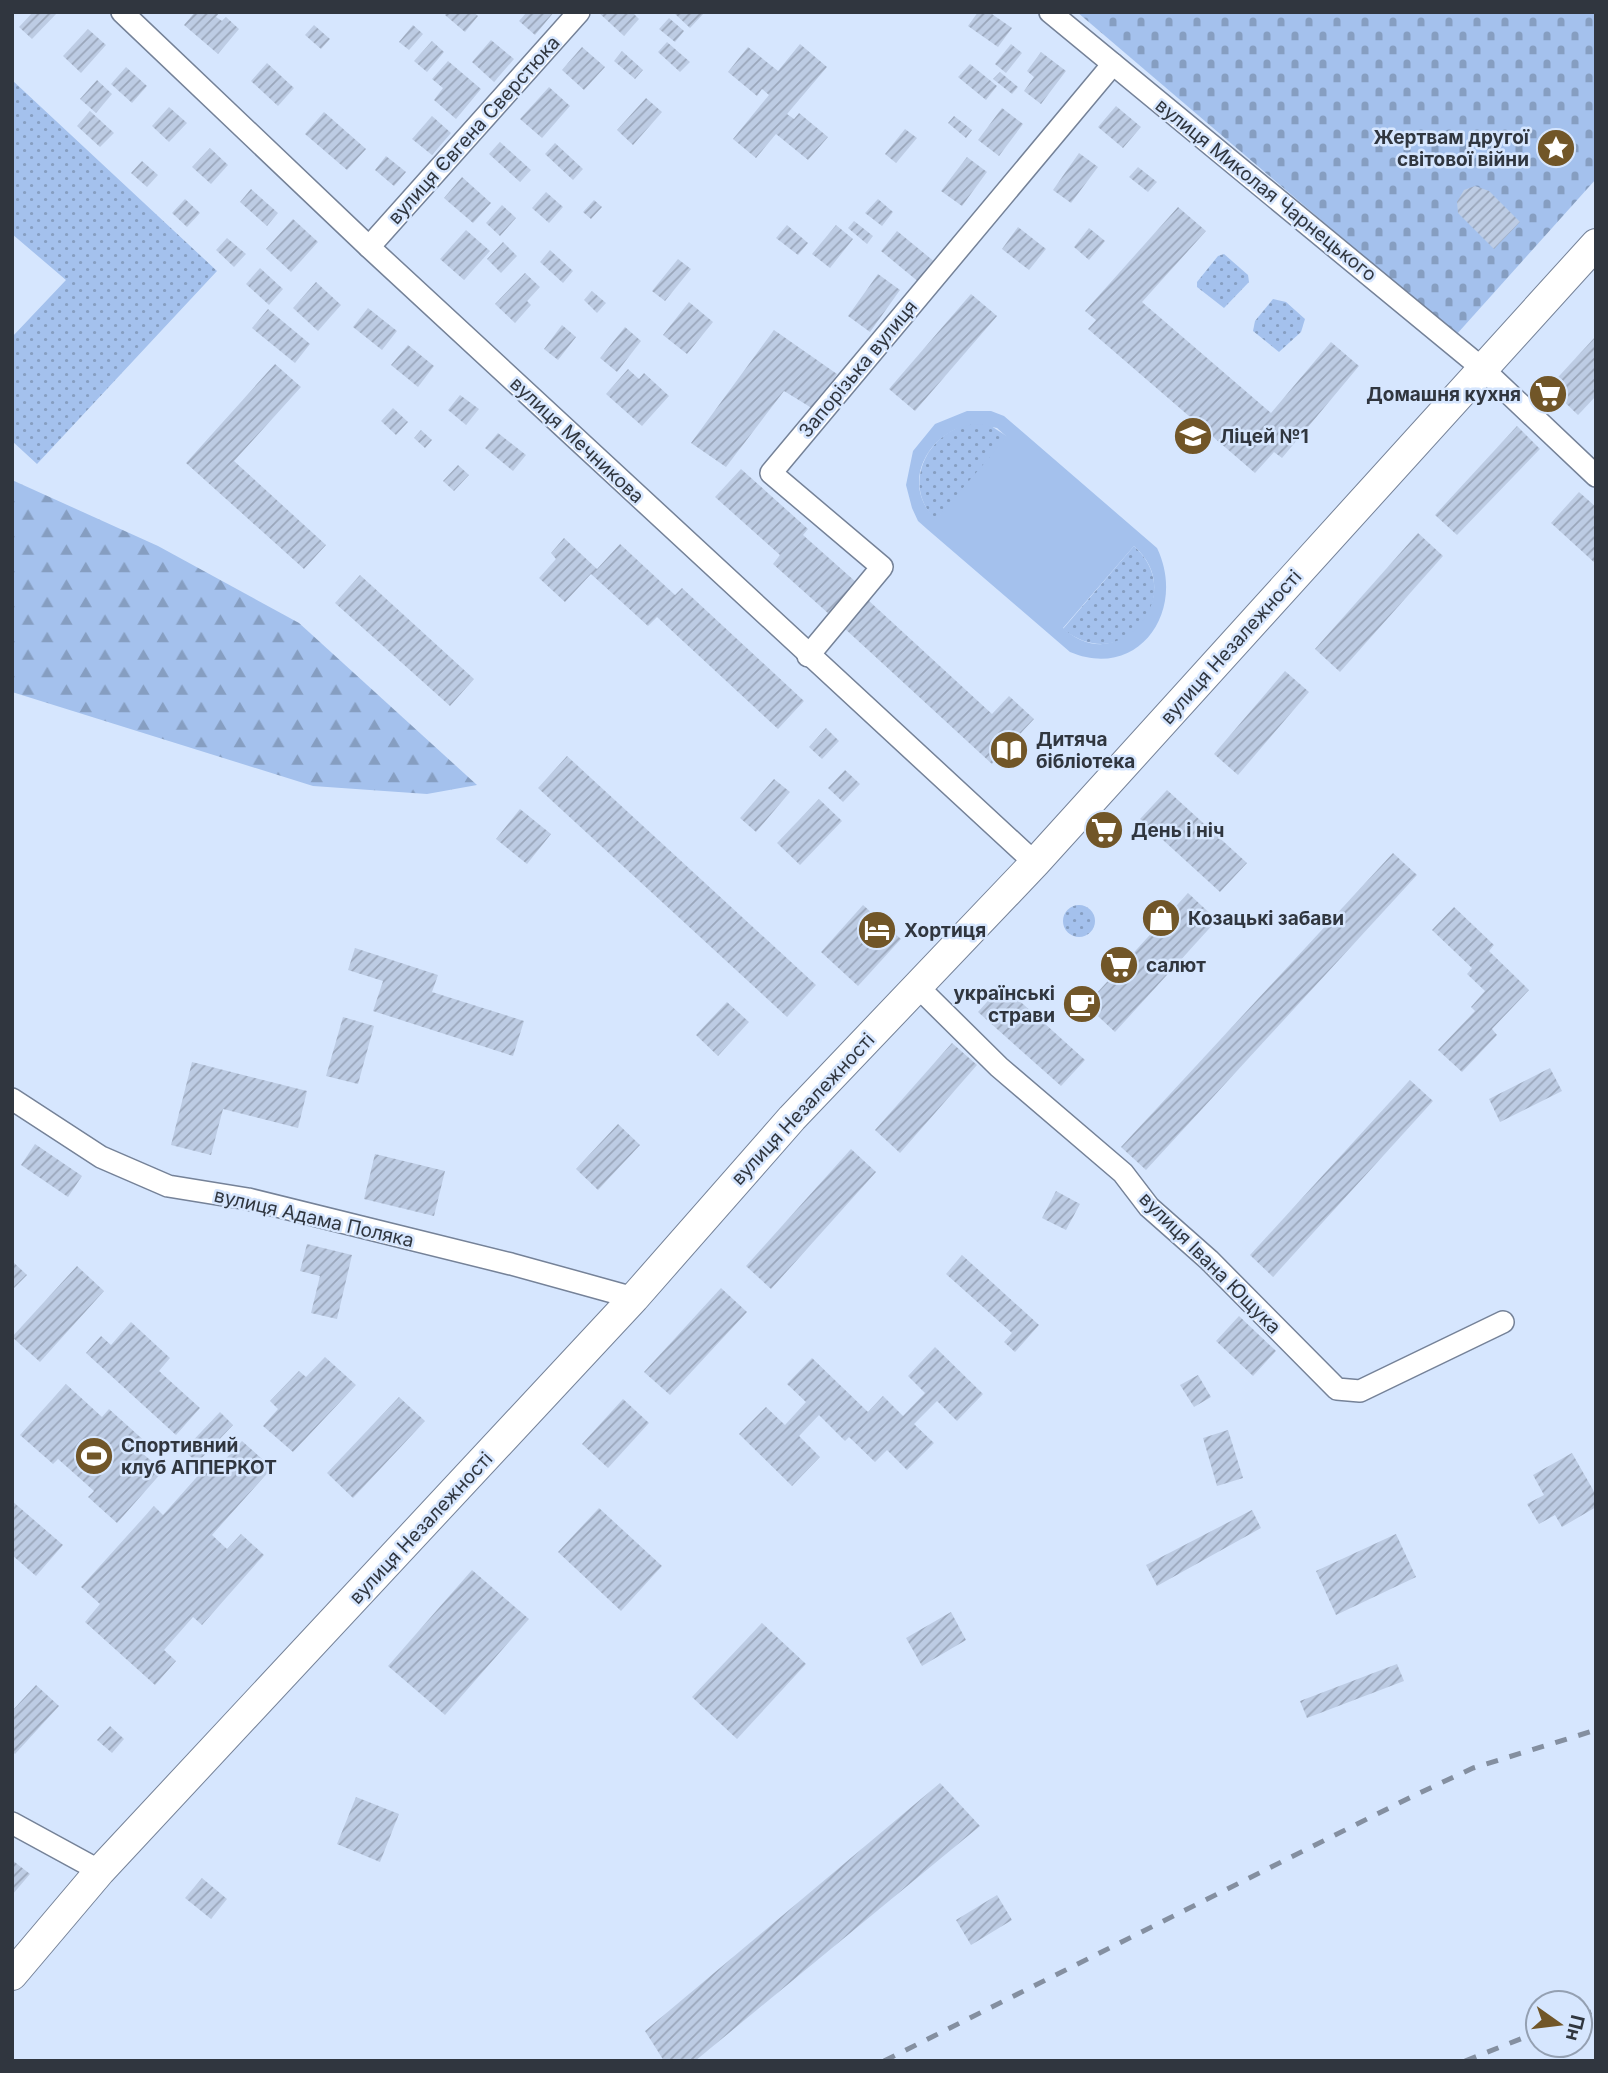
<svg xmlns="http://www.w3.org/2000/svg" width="1608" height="2073" viewBox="0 0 1608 2073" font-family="Inter,sans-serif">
	<defs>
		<pattern id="grass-dots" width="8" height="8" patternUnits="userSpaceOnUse" patternTransform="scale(1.75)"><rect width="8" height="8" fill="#a4c1ed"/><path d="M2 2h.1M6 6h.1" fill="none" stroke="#869ec1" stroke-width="1.8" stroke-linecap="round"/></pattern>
		<pattern id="forest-firs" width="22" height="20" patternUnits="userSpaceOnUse" patternTransform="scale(1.75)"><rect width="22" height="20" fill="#a4c1ed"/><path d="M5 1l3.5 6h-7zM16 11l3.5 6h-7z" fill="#869ec1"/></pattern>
		<pattern id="cemetery-stones" width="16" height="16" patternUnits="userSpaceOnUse" patternTransform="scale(1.75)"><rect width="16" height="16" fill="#a4c1ed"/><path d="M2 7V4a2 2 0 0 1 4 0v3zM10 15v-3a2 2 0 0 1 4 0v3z" fill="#869ec1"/></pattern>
		<pattern id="building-hatch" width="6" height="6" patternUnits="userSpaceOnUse" patternTransform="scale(1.75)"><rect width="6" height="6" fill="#bdcce4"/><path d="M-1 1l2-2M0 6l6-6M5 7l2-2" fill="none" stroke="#9aa6ba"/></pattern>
	</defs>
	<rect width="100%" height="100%" fill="#d6e6fe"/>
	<!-- grass -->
	<g fill="url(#grass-dots)">
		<polygon points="12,80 217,271 37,464 12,441 12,337 66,280 12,234"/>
		<polygon points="1224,254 1248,275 1249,282 1224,308 1197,287 1197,282 1218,256"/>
		<polygon points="1273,299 1286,302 1305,319 1301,332 1279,352 1253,331 1255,321"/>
		<path d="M969,424h19l20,13 -72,83c-35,-34 -10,-86 33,-96z"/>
		<path d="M1134,546c54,49 -10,132 -71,83z"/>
		<circle cx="1079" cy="921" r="16"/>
	</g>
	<!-- forest -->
	<polygon fill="url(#forest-firs)" points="12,480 158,546 299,623 477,785 427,794 313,786 12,692"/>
	<!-- cemetery -->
	<polygon fill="url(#cemetery-stones)" points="1077,12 1596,12 1596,179 1456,335"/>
	<!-- pitch -->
	<path fill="#a4c1ed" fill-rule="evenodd" d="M967,411h24l13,5 153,132c30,62 -18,133 -87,104l-143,-123 -9,-8 -6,-13 -6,-23 7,-34 22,-27zM978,424l19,4 10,9 -71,82c-39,-36 -5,-93 42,-95zM1134,546c56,48 -16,134 -71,82z"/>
	<!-- building -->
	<g fill="url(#building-hatch)">
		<polygon points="33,12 58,12 32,39 19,27"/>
		<polygon points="195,12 220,12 216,17 222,21 226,17 239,29 218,54 184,25"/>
		<polygon points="447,12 473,12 478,16 465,32 445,15"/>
		<polygon points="527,12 554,12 535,35 519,21"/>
		<polygon points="598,12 632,12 639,19 624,36"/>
		<polygon points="673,12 705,12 690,28"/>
		<polygon points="978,12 989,12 1012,28 998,47 968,26"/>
		<polygon points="669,18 684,31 675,42 659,29"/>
		<polygon points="314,25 330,39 321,49 305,35"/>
		<polygon points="413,25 423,34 409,50 399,42"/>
		<polygon points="88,29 106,45 81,73 63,56"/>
		<polygon points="491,40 514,59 494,82 472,62"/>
		<polygon points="432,41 444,52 427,72 414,61"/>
		<polygon points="667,42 690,62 680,72 658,52"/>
		<polygon points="800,44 827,67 787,114 794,119 799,113 828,137 808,160 776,134 756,158 733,139 769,95 762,89 757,96 728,72 748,47 778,71"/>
		<polygon points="1011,44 1022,53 1006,73 995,64"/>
		<polygon points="582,47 605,67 584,90 562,70"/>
		<polygon points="622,51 643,70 635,79 614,61"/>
		<polygon points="1041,52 1066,71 1041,104 1024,91 1034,77 1027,71"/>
		<polygon points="448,61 481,89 456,119 434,100 443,88 432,79"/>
		<polygon points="267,63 294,88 278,106 251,81"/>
		<polygon points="970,64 997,86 986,100 958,77"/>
		<polygon points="126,67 147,86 132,103 111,84"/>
		<polygon points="1000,72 1018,87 1012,94 993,79"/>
		<polygon points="97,80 112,94 96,113 80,99"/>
		<polygon points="549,87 570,106 542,138 520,119"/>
		<polygon points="646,98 662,112 633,145 617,130"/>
		<polygon points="1116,106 1141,127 1123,148 1098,127"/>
		<polygon points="169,107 187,123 169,142 152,126"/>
		<polygon points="1002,108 1023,124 999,156 978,140"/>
		<polygon points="90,111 114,133 100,147 77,126"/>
		<polygon points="324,112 366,149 347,170 305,134"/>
		<polygon points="432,116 451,133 432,155 412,139"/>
		<polygon points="954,116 972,130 966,138 948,123"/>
		<polygon points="905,129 917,138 896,163 885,154"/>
		<polygon points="500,142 531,170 520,182 489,154"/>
		<polygon points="555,143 583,169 573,180 545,154"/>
		<polygon points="210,148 228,165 211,184 192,167"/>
		<polygon points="1079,153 1098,167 1071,203 1053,190"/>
		<polygon points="386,156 406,172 394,186 375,170"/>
		<polygon points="967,157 987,172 962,206 941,191"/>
		<polygon points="142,161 158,175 147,187 131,173"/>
		<polygon points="1138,167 1157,182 1148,192 1129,177"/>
		<polygon points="462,177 491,203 473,223 444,198"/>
		<polygon points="1475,186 1489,191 1520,222 1494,249 1458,213 1457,202 1464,190"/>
		<polygon points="251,189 278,213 267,226 240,202"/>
		<polygon points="546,192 563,207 549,223 532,208"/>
		<polygon points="185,199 200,213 187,227 172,213"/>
		<polygon points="878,199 893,212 882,226 865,213"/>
		<polygon points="594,200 602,207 591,219 583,212"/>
		<polygon points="502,205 516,218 500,236 486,223"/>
		<polygon points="1178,207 1206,231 1142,302 1271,413 1331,342 1359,366 1282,458 1274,452 1255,473 1088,329 1096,320 1085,311"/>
		<polygon points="293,219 318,242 291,272 266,249"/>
		<polygon points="854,221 873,236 867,244 848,228"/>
		<polygon points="787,225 808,243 798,255 776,238"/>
		<polygon points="836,225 853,239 830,268 812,254"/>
		<polygon points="1018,227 1046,249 1029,270 1002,249"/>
		<polygon points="1089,228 1105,241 1089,260 1074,247"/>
		<polygon points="466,230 490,251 464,280 440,259"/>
		<polygon points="897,231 936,263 920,283 881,251"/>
		<polygon points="227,238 246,254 234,267 216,250"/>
		<polygon points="503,242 517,256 501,273 487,259"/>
		<polygon points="550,250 573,271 563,283 540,262"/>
		<polygon points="678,259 691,269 665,301 652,291"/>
		<polygon points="260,268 283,289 269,305 246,284"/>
		<polygon points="525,273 540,287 527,301 531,305 515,323 495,304"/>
		<polygon points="878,274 900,290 870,332 848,316"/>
		<polygon points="316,282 341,305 318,331 293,308"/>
		<polygon points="592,291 606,303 597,313 584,300"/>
		<polygon points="971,294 997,316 915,411 889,389"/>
		<polygon points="689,302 713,322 687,354 663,335"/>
		<polygon points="368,308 397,331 382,350 353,327"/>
		<polygon points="268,309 310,344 295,363 252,328"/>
		<polygon points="562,325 576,337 558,360 544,349"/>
		<polygon points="625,327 641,341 617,372 600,358"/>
		<polygon points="774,330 837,374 815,410 784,391 726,467 691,443"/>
		<polygon points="1596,336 1596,396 1578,415 1549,387"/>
		<polygon points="408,345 434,366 418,387 391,365"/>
		<polygon points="275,364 301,387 234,461 326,545 304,569 186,463"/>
		<polygon points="628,369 639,379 644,373 669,396 642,426 606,394"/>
		<polygon points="460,395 479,409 466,425 448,410"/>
		<polygon points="393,408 408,422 396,435 381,421"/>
		<polygon points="1517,426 1540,449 1457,535 1435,515"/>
		<polygon points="421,430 432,440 425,448 414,438"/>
		<polygon points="498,433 526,455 513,471 485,448"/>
		<polygon points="458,465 469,475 454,491 443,481"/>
		<polygon points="741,469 808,529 803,535 857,583 829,614 773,564 780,555 715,497"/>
		<polygon points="1579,492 1596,507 1596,564 1551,523"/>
		<polygon points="1418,533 1443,556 1340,672 1315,649"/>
		<polygon points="564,538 597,569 620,544 675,595 682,588 804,701 778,729 657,617 648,626 591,574 565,602 539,578 556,559 551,553"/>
		<polygon points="360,575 474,679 450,706 335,603"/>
		<polygon points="868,600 992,714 1009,696 1034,719 992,764 843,627"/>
		<polygon points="1285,671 1309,692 1238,775 1214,754"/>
		<polygon points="826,728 839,741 822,759 809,747"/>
		<polygon points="567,756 816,985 787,1017 538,788"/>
		<polygon points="845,770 860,784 843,802 828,788"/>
		<polygon points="774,779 790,792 756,832 740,818"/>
		<polygon points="1167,790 1247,863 1220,892 1140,819"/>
		<polygon points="819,799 842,821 800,865 777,843"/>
		<polygon points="520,809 551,834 527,864 496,839"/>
		<polygon points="1393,853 1417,875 1146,1170 1121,1147"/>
		<polygon points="1188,893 1217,920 1115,1032 1086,1005"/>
		<polygon points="863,905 901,939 858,986 821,952"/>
		<polygon points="1454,907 1494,945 1489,951 1529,990 1492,1029 1497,1035 1462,1072 1438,1050 1475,1011 1471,1007 1485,991 1467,974 1472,968 1432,930"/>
		<polygon points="355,948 438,975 432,992 524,1021 513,1056 373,1011 383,981 348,970"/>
		<polygon points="1002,985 1085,1060 1061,1086 978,1012"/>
		<polygon points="727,1002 749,1022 718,1056 696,1035"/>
		<polygon points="343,1017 374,1026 358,1084 326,1076"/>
		<polygon points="952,1043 977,1065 900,1153 875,1130"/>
		<polygon points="192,1062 307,1091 298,1128 223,1109 211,1155 171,1145"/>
		<polygon points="1550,1068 1562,1091 1500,1122 1489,1099"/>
		<polygon points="1410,1080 1433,1101 1273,1277 1250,1255"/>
		<polygon points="618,1124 640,1145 598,1190 576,1169"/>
		<polygon points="35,1144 82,1176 68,1197 21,1165"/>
		<polygon points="851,1149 876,1172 771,1289 746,1266"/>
		<polygon points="375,1154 445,1171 434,1216 364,1199"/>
		<polygon points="1056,1191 1080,1204 1066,1230 1042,1218"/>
		<polygon points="307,1244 352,1255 337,1319 311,1313 320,1276 300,1271"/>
		<polygon points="962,1255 1039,1325 1015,1352 1004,1342 1012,1333 946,1274"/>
		<polygon points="12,1261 27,1275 12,1290"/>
		<polygon points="77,1266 104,1291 40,1362 12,1337"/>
		<polygon points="721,1288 747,1312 670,1395 644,1372"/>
		<polygon points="1239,1316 1276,1351 1253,1376 1216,1341"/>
		<polygon points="131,1322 170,1358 159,1371 200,1408 176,1435 86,1353 101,1336 111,1345"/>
		<polygon points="935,1347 983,1394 957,1421 937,1401 914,1424 934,1443 907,1470 887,1450 875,1462 849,1437 845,1441 819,1415 799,1436 820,1457 792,1486 739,1434 766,1407 785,1425 806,1402 787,1384 812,1358 868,1412 883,1396 903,1416 925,1393 908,1376"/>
		<polygon points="325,1357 356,1385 293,1452 263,1426 278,1409 270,1401 299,1371 306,1377"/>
		<polygon points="1198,1375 1211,1397 1194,1407 1180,1385"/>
		<polygon points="66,1384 102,1417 109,1409 149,1445 142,1453 163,1471 117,1523 88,1497 94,1491 58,1459 53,1464 20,1435"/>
		<polygon points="399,1397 425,1421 353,1498 327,1473"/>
		<polygon points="623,1399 649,1423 608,1468 582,1444"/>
		<polygon points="220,1412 233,1425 197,1463 184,1450"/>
		<polygon points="1228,1430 1243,1478 1217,1486 1203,1438"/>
		<polygon points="242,1441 272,1468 212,1535 227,1549 241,1534 264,1555 202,1625 193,1617 164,1650 176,1661 155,1685 85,1622 100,1604 81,1587 154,1506 163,1515 203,1470 210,1476"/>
		<polygon points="1572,1453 1596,1495 1596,1507 1562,1527 1555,1515 1539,1524 1527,1504 1544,1495 1533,1475"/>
		<polygon points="12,1501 63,1545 36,1576 12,1555"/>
		<polygon points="599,1508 662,1566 621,1611 558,1552"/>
		<polygon points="1252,1510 1261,1528 1157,1586 1146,1565"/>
		<polygon points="1396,1534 1416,1577 1336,1615 1316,1571"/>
		<polygon points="472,1570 529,1619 445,1715 388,1666"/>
		<polygon points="951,1612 966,1640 922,1666 906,1638"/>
		<polygon points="762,1623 806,1664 737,1739 692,1697"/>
		<polygon points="1397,1664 1404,1681 1307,1718 1300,1701"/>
		<polygon points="36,1685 59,1706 15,1754 12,1751 12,1711"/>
		<polygon points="110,1726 124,1739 112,1753 97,1740"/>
		<polygon points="940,1783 980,1826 695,2061 664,2061 645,2031"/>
		<polygon points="356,1797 399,1814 380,1862 337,1844"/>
		<polygon points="12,1860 30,1874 12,1895"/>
		<polygon points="202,1878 227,1899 211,1919 185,1898"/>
		<polygon points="997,1895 1012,1920 971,1945 956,1920"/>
	</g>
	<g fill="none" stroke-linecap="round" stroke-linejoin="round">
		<!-- minor casing -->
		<g stroke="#758298" stroke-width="24">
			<g id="minor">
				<polyline points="122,12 369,247 1035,863"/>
				<polyline points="1050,12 1483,369 1596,476"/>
				<polyline points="369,247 579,12"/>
				<polyline points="808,656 882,567 771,473 1113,64"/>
				<polyline points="917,986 999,1067 1123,1173 1149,1207 1209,1260 1337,1389 1360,1391 1503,1322"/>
				<polyline points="12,1099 101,1157 168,1186 248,1199 511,1264 634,1298"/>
				<polyline points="12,1823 100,1871"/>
			</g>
		</g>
		<!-- secondary casing -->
		<g stroke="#758298" stroke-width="32">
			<polyline id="secondary" points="12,1975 100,1871 634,1298 792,1118 1035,863 1596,244"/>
		</g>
		<!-- minor -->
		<use href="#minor" stroke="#fff" stroke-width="21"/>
		<!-- secondary -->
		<use href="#secondary" stroke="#fff" stroke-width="30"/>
		<!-- rail -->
		<g stroke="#848fa0" stroke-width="5" stroke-dasharray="12 12" stroke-linecap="butt">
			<polyline points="1580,2016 1596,2010"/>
			<polyline points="884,2061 1413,1796 1473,1768 1596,1730"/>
			<polyline points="1465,2061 1538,2032"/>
		</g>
	</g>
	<!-- icons -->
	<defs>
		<g id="sight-disc" transform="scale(2.0125)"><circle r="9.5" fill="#715628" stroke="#d6e6fe"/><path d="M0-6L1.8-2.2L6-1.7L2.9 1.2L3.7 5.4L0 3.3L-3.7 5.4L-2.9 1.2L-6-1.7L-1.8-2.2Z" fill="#fff"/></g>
		<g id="supermarket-disc" transform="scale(2.0125)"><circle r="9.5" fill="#715628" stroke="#d6e6fe"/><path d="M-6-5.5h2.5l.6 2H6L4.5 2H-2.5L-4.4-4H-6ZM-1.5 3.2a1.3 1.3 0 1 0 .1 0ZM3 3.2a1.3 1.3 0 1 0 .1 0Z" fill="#fff"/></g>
		<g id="school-disc" transform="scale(2.0125)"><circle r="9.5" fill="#715628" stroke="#d6e6fe"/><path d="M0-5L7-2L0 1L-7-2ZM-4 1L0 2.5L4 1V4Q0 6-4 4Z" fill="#fff"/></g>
		<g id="library-disc" transform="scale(2.0125)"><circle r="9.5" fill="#715628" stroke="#d6e6fe"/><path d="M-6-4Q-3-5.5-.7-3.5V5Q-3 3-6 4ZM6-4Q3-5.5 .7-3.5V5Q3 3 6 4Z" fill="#fff"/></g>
		<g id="shop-disc" transform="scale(2.0125)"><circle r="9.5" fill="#715628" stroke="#d6e6fe"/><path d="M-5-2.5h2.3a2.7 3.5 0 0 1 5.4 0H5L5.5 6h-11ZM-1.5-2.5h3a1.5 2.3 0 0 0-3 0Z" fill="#fff"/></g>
		<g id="hotel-disc" transform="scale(2.0125)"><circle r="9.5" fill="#715628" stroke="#d6e6fe"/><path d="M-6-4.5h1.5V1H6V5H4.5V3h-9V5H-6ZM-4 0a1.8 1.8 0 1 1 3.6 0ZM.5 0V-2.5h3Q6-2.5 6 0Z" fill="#fff"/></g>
		<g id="cafe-disc" transform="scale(2.0125)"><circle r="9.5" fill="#715628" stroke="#d6e6fe"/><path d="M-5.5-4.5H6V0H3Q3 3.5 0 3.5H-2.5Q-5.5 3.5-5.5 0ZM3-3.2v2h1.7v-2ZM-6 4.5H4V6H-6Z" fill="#fff"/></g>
		<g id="stadium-disc" transform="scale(2.0125)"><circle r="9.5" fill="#715628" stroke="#d6e6fe"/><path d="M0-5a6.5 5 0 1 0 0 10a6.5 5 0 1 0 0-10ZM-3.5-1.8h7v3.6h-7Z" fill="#fff"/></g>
	</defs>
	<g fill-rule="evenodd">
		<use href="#sight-disc" x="1556" y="148"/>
		<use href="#supermarket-disc" x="1548" y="394"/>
		<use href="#school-disc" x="1193" y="436"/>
		<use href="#library-disc" x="1009" y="750"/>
		<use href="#supermarket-disc" x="1104" y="830"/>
		<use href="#shop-disc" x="1161" y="918"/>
		<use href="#hotel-disc" x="877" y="930"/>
		<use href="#supermarket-disc" x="1119" y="965"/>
		<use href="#cafe-disc" x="1082" y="1004"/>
		<use href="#stadium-disc" x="94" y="1456"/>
	</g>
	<g text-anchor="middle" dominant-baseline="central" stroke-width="5" stroke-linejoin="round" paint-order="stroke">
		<!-- street labels -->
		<g font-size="19" fill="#30363f" stroke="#d6e6fe">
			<text transform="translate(474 130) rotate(-48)">вулиця Євгена Сверстюка</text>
			<text transform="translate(1266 190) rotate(39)">вулиця Миколая Чарнецького</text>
			<text transform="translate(858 369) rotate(-50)">Запорізька вулиця</text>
			<text transform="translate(577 440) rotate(43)">вулиця Мечникова</text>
			<text transform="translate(1231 647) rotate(-48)">вулиця Незалежності</text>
			<text transform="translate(803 1109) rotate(-47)">вулиця Незалежності</text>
			<text transform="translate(314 1218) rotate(13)">вулиця Адама Поляка</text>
			<text transform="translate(1210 1263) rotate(45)">вулиця Івана Ющука</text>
			<text transform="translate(421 1528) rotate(-47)">вулиця Незалежності</text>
		</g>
		<!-- poi labels -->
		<g font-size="19" font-weight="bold" fill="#30363f" stroke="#d6e6fe" text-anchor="start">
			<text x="1529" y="137" text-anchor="end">Жертвам другої<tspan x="1529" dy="22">світової війни</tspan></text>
			<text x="1521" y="394" text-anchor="end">Домашня кухня</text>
			<text x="1220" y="436">Ліцей №1</text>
			<text x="1036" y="739">Дитяча<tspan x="1036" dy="22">бібліотека</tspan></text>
			<text x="1131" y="830">День і ніч</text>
			<text x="1188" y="918">Козацькі забави</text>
			<text x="904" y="930">Хортиця</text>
			<text x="1146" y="965">салют</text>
			<text x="1055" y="993" text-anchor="end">українські<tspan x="1055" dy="22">страви</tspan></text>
			<text x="121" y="1445">Спортивний<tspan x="121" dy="22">клуб АППЕРКОТ</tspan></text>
		</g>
	</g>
	<!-- border -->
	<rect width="1608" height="2073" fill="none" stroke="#30363f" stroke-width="28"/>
	<!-- north arrow -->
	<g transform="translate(1559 2024) rotate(104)"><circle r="33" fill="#d6e6fe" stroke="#94a0b2" stroke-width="2"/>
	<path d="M0-5L12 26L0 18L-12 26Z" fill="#715628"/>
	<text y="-10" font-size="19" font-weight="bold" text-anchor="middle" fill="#30363f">Пн</text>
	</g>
</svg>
